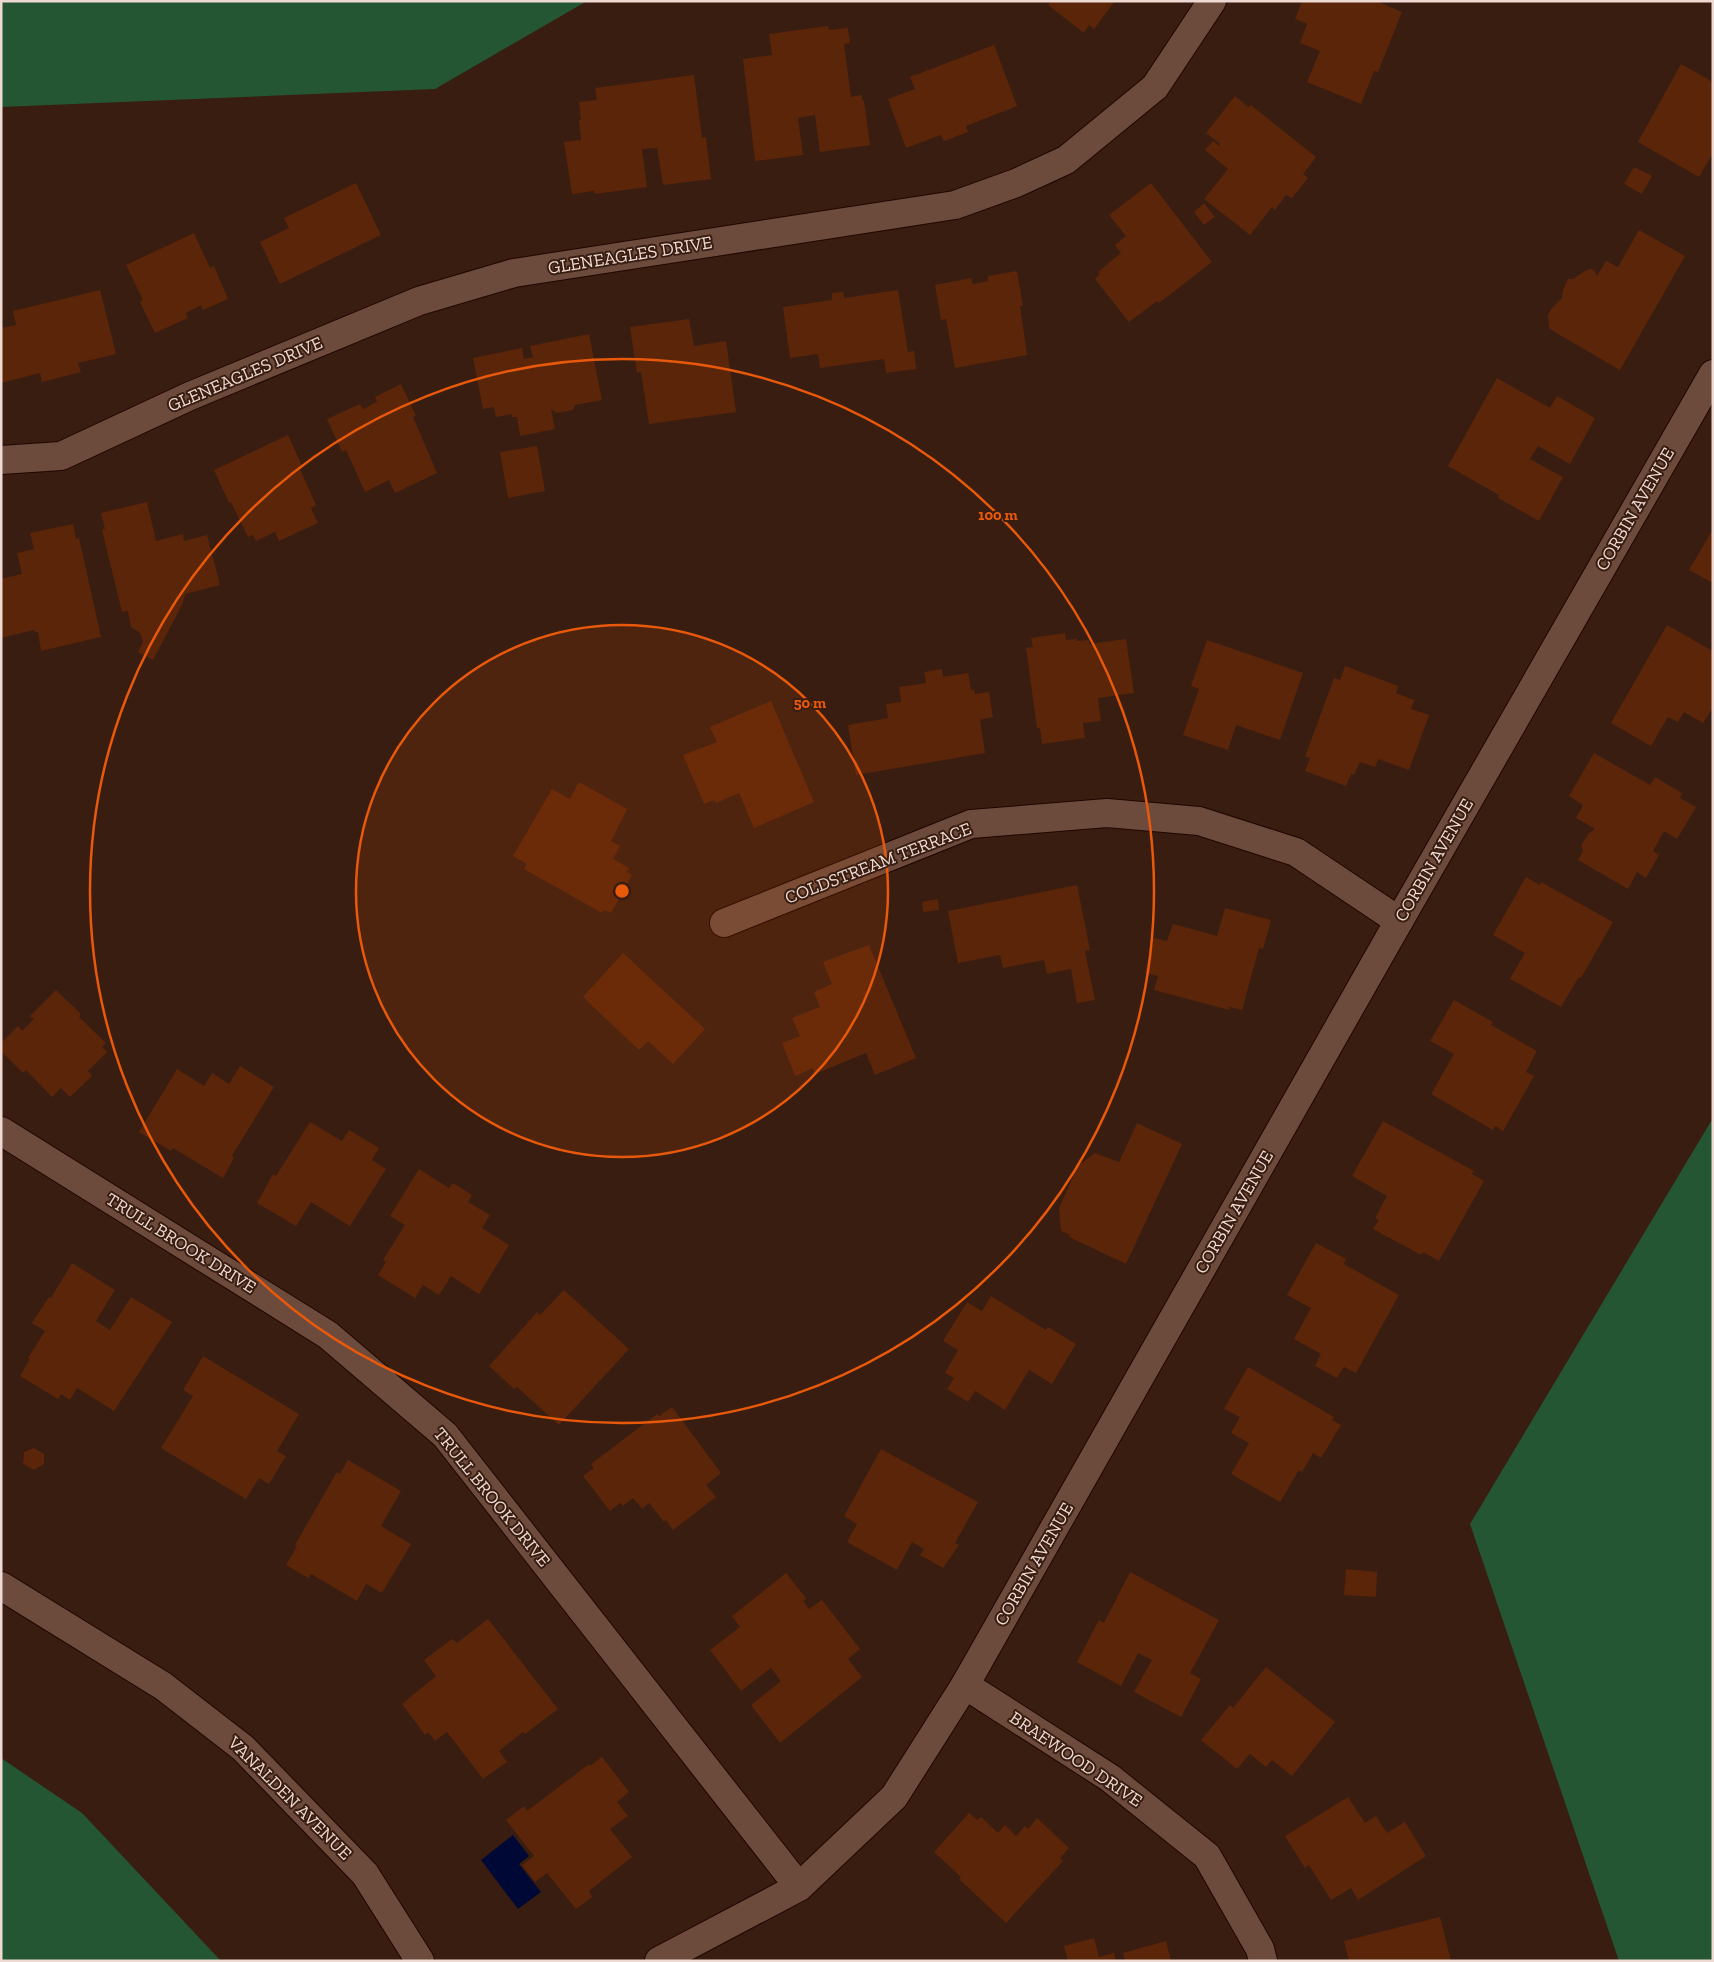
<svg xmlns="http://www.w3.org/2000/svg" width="1714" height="1962" viewBox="0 0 1714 1962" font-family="'Zilla Slab',serif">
	<rect width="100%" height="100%" fill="#391d10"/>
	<!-- green -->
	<g fill="#255633">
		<polygon points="1,1 587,1 435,89 1,107"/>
		<polygon points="1713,1118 1713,1961 1619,1961 1470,1524"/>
		<polygon points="1,1758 82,1813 221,1961 1,1961"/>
	</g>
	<!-- water -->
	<polygon fill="#000935" points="513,1835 529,1856 519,1864 541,1892 518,1909 481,1860"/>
	<!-- building -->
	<g fill="#5b250a">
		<polygon points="1051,1 1115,1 1094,29 1089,25 1084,33 1048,5"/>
		<polygon points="1302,1 1376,1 1402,12 1378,72 1374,71 1361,104 1307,82 1320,51 1300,43 1307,24 1295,19"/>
		<polygon points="828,26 829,30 848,28 850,43 844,44 851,97 862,95 862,101 864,100 870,145 820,152 815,115 798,118 803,155 755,161 743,59 772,55 769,34"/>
		<polygon points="994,45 1017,106 966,126 968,132 944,141 941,135 906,148 888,99 915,89 910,77"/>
		<polygon points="1681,64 1713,82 1713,153 1699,177 1638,142"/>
		<polygon points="694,75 702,138 706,137 711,179 663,185 657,148 642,149 647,187 595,194 594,191 572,194 564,142 581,140 579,120 581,120 579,102 597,100 595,88"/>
		<polygon points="1235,96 1248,107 1251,105 1316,157 1303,174 1308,178 1292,198 1286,195 1275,210 1272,207 1250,235 1204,199 1228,169 1205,150 1213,141 1219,146 1220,144 1206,133"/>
		<polygon points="1634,167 1652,176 1642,194 1624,184"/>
		<polygon points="356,183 381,235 280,284 260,242 289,228 284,218"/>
		<polygon points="1151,183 1212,262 1159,303 1157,301 1129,322 1095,279 1100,274 1098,272 1121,253 1115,245 1126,236 1109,215"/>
		<polygon points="1204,203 1215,217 1204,225 1194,212"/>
		<polygon points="1639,230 1685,256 1620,370 1553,331 1549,328 1548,315 1552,308 1562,298 1563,290 1568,279 1573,279 1585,271 1590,269 1594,270 1597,276 1606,261 1618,267"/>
		<polygon points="194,233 210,268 214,266 228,299 203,310 201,305 186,313 188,318 155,333 140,302 143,300 126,265"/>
		<polygon points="1017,271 1023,306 1020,306 1027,355 955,368 946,319 941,320 935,285 971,278 973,284 988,281 988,276"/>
		<polygon points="100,290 116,354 78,363 81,372 42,382 40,373 1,383 1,328 16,325 13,311"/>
		<polygon points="898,290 908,352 914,351 916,369 886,373 884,359 820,368 818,354 790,358 783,307 832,300 832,293 843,292 844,298"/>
		<polygon points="689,319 694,346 726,341 736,412 649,424 641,372 637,373 630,327"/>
		<polygon points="589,334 602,400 575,405 573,410 557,413 551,409 555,429 520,436 517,417 512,417 512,414 496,417 494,407 483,409 473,358 522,348 524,359 533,357 530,346"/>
		<polygon points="1497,378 1550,408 1557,396 1595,418 1570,464 1538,446 1530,459 1563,477 1539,521 1498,498 1499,495 1448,466"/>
		<polygon points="401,384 416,416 413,417 437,473 395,493 389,480 365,492 346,450 342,452 327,419 360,404 363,409 377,402 375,397"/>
		<polygon points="288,435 303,468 300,469 316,505 311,508 318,523 279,541 275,532 256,541 253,535 248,537 231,502 229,503 214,470"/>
		<polygon points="537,446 545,491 508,498 500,452"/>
		<polygon points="147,502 156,541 183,534 184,541 207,535 220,585 185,594 183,603 153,660 138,652 143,642 140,633 131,627 128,611 122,612 102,530 105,529 101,513"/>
		<polygon points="73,524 76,539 79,538 101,637 41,651 38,632 35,632 34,630 1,638 1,579 22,574 17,553 34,549 30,533"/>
		<polygon points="1713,529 1713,583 1689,570"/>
		<polygon points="1667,625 1713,651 1713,707 1703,723 1684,712 1678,722 1668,717 1651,746 1611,723"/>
		<polygon points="1065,633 1066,640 1077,639 1077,641 1089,640 1089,644 1126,639 1134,693 1098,698 1101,721 1083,723 1085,738 1042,744 1040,728 1037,728 1026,648 1033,647 1031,638"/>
		<polygon points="1207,640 1303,673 1280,740 1236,725 1228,750 1183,735 1199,689 1191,686"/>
		<polygon points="1345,666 1398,686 1396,693 1414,700 1411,709 1429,715 1409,770 1378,759 1375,767 1360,762 1354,775 1351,774 1346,786 1305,771 1310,758 1305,757 1334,678 1340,680"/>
		<polygon points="942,669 943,677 968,673 971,690 974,689 975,694 989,692 993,717 980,720 985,753 856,775 848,725 888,718 886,704 901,702 899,687 926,683 924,672"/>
		<polygon points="771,701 814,802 754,828 739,793 716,803 714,800 704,804 683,755 717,742 710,727"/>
		<polygon points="1594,753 1650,785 1655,777 1682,793 1680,798 1696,807 1677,839 1664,831 1653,851 1659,855 1646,878 1637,872 1628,889 1578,860 1583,851 1581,845 1589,833 1595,829 1576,818 1583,805 1569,796"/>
		<polygon points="579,782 627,809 611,841 620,846 613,859 629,868 626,872 632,875 611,913 604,910 602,913 524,869 527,864 513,856 552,789 570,799"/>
		<polygon points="1526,877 1540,885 1541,882 1613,922 1581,978 1579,977 1561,1007 1510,979 1525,953 1493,935"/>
		<polygon points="1077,885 1090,950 1085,951 1095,1000 1077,1003 1071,969 1047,974 1044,960 1003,968 1000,955 958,963 948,911"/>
		<polygon points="938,899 939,910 923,912 922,902"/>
		<polygon points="1225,908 1271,920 1263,949 1259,948 1242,1010 1230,1007 1229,1010 1154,990 1158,976 1145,973 1154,938 1167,941 1173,924 1217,936"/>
		<polygon points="869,945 916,1058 875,1075 866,1053 815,1074 813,1068 795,1076 782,1043 800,1036 792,1018 820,1007 814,992 832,984 823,962"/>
		<polygon points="623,953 705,1029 673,1064 648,1041 639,1050 583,997"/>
		<polygon points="56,990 81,1014 79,1017 106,1043 102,1047 107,1052 88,1071 92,1076 70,1097 61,1088 52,1097 26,1070 23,1073 1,1051 1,1043 18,1026 22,1031 34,1019 30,1016"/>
		<polygon points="1454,1000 1493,1022 1491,1025 1537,1051 1526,1072 1534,1076 1503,1131 1495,1126 1493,1130 1431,1094 1454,1054 1430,1041"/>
		<polygon points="240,1066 274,1087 232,1156 234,1158 223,1178 173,1148 171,1151 139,1132 177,1069 204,1086 212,1073 229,1084"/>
		<polygon points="1383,1121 1474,1171 1472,1174 1484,1181 1439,1261 1423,1252 1421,1255 1373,1229 1379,1220 1375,1218 1387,1196 1352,1176"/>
		<polygon points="310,1122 342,1141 349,1130 379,1148 372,1160 386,1169 350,1226 311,1202 296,1226 257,1203 273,1174 276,1176"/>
		<polygon points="1137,1123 1182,1144 1126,1264 1069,1237 1070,1235 1061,1231 1059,1208 1078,1166 1095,1153 1119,1162"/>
		<polygon points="419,1169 449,1188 453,1183 472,1195 468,1202 490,1215 482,1228 509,1245 479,1294 451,1276 439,1295 423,1285 415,1298 378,1275 386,1262 383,1260 405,1225 390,1216"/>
		<polygon points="1316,1243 1346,1259 1344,1264 1399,1295 1356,1373 1344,1367 1337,1378 1315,1366 1321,1354 1294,1339 1311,1308 1287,1295"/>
		<polygon points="72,1263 115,1290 96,1321 110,1330 131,1297 172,1322 114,1411 77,1388 70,1400 61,1394 58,1399 20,1376 30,1359 28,1358 45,1331 32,1323 49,1297 51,1298"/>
		<polygon points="564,1290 629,1349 559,1425 517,1387 514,1389 489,1366 537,1312 540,1315"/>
		<polygon points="991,1296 1046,1330 1048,1327 1076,1344 1052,1384 1029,1370 1005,1410 975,1391 968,1402 947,1389 954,1378 945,1373 958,1350 943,1341 967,1302 982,1311"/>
		<polygon points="203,1356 299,1414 277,1451 286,1456 269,1484 259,1478 246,1499 161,1448 193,1396 183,1390"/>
		<polygon points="1248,1367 1334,1417 1332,1420 1341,1425 1321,1458 1313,1453 1302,1472 1299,1470 1280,1502 1231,1474 1249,1443 1231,1433 1240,1417 1224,1409"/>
		<polygon points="672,1407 721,1473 706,1485 716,1497 673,1530 666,1520 664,1522 649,1503 642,1509 633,1498 623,1506 620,1503 610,1511 583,1476 594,1468 591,1464 657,1414 659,1416"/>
		<polygon points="34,1448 44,1454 44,1464 34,1470 23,1464 24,1452"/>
		<polygon points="881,1449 978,1502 955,1543 959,1545 943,1568 920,1555 924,1549 912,1542 897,1570 847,1542 857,1524 844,1516"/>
		<polygon points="348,1460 401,1491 381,1526 411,1544 382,1593 366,1584 357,1601 311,1574 308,1578 286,1565 297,1546 295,1545 337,1472 340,1474"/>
		<polygon points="1346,1569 1377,1572 1376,1597 1344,1595"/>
		<polygon points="1130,1572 1219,1620 1190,1673 1201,1679 1181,1717 1134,1692 1152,1660 1138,1653 1121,1686 1077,1662 1099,1620 1104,1623"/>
		<polygon points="786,1573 806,1598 803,1601 809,1609 822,1600 860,1649 848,1659 862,1677 780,1743 751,1705 781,1681 771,1668 741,1691 710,1650 740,1627 732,1616"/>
		<polygon points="488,1619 558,1709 525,1734 523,1732 499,1751 507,1762 483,1779 447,1732 435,1741 428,1732 425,1735 402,1704 436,1676 424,1660 452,1639 457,1643"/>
		<polygon points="1266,1667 1335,1722 1292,1776 1272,1760 1266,1767 1250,1754 1237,1769 1201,1740 1230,1705 1233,1708"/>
		<polygon points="602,1757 629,1792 617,1802 628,1816 610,1829 632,1857 589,1891 592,1897 576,1909 547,1873 535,1882 522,1865 534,1856 506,1820 524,1806 527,1811 589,1764 590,1766"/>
		<polygon points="1348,1797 1365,1823 1376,1816 1387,1833 1405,1822 1426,1856 1358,1900 1351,1888 1331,1900 1309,1865 1305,1868 1285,1836"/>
		<polygon points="969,1813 977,1820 981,1817 998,1833 1005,1825 1016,1836 1025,1826 1028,1829 1037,1818 1069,1848 1060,1858 1063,1861 1006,1923 959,1879 961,1877 934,1852"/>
		<polygon points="1440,1917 1451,1961 1349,1961 1344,1941"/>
		<polygon points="1094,1938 1099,1957 1114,1953 1116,1961 1068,1961 1064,1946"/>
		<polygon points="1166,1941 1171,1961 1125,1961 1123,1953"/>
	</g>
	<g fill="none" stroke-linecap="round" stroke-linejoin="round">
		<!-- street casing -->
		<g stroke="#1f0600" stroke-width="30">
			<g id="street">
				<polyline points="1,460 61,456 190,396 419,301 514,273 955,205 1016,183 1066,160 1155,87 1212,1"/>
				<polyline points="724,923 971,824 1107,813 1199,821 1296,852 1399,921"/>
				<polyline points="1,1131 328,1335 445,1435 799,1887"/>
				<polyline points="965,1685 1110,1778 1207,1856 1260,1949 1263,1961"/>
				<polyline points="659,1961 799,1887 894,1797 965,1685 1399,921 1713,374"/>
			</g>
		</g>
		<!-- secondary casing -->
		<g stroke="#1f0600" stroke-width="30">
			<polyline id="secondary" points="1,1586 163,1686 243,1748 365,1874 420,1961"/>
		</g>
		<!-- street -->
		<use href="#street" stroke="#6c4b3d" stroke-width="28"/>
		<!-- secondary -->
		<use href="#secondary" stroke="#6c4b3d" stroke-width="28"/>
	</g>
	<!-- distance rings -->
	<circle cx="622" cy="891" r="266" fill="#e8590c" fill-opacity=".12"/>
	<g fill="none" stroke="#e8590c" stroke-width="2.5">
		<circle cx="622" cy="891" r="266"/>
		<circle cx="622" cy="891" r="532"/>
	</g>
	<g text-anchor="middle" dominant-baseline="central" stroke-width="4" stroke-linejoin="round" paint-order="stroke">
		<!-- street labels -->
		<g font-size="18" fill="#eedad2" stroke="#391d10">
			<text transform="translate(630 255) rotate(-9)">GLENEAGLES DRIVE</text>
			<text transform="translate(245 374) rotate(-23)">GLENEAGLES DRIVE</text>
			<text transform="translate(1635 509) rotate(-60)">CORBIN AVENUE</text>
			<text transform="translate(1434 860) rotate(-60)">CORBIN AVENUE</text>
			<text transform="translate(878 863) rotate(-21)">COLDSTREAM TERRACE</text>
			<text transform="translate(1234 1212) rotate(-60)">CORBIN AVENUE</text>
			<text transform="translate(181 1243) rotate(32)">TRULL BROOK DRIVE</text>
			<text transform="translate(492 1497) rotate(51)">TRULL BROOK DRIVE</text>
			<text transform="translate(1034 1564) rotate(-60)">CORBIN AVENUE</text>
			<text transform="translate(1076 1759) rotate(34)">BRAEWOOD DRIVE</text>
			<text transform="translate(290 1798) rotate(45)">VANALDEN AVENUE</text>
		</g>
	</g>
	<circle cx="622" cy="891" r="8" fill="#e8590c" stroke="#391d10" stroke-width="2.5"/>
	<g font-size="15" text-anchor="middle" font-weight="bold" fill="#e8590c" stroke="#391d10" stroke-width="4" stroke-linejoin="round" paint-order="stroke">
		<text x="998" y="520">100 m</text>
		<text x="810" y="708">50 m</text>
	</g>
	<!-- border -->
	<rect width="1714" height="1962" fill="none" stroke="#eedad2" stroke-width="5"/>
</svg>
